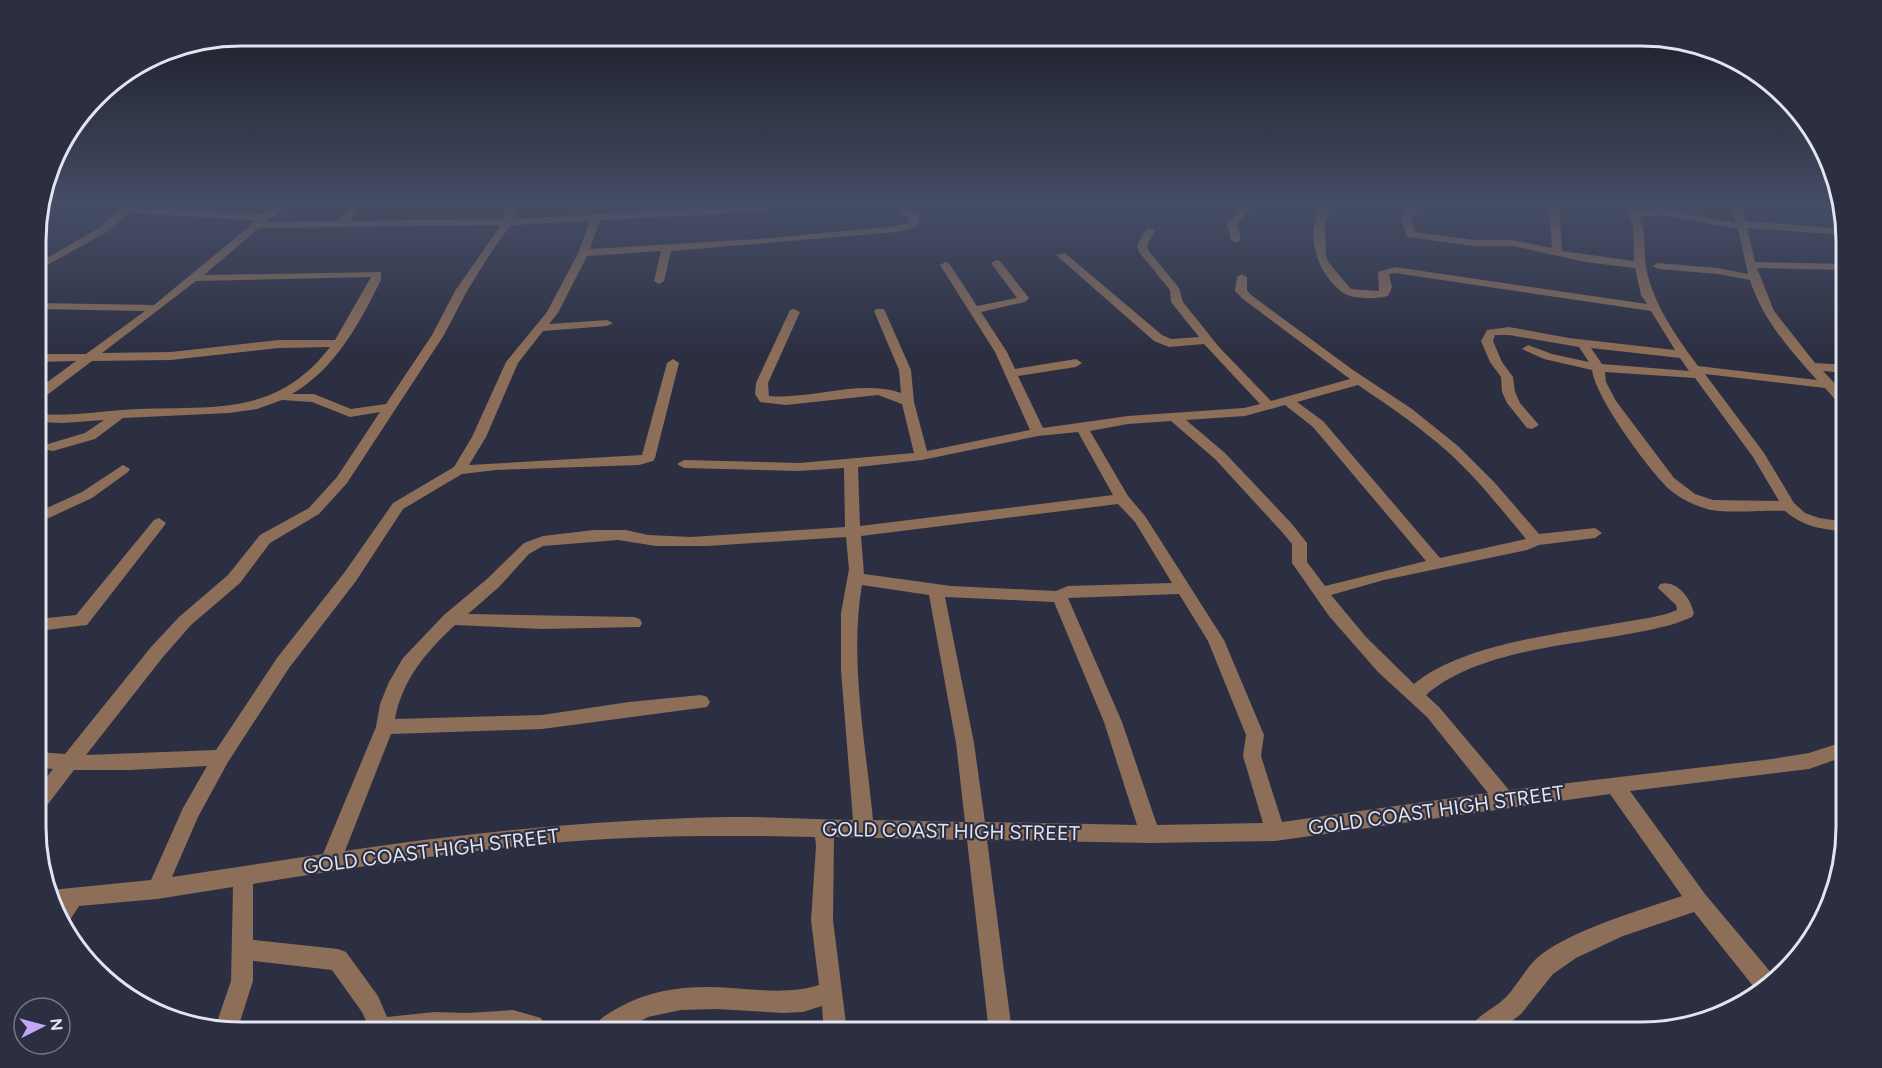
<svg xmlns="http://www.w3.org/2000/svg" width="1882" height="1068" viewBox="0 0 1882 1068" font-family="Figtree,sans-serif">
	<rect width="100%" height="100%" fill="#2c2f42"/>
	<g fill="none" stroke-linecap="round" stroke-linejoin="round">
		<!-- minor -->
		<g fill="#8d6e58" fill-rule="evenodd">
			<polygon points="51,204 63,204 38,219 39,211"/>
			<path d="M126,204h7l1,4 130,6 12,-10h11l-20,18 71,-1 16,-17h10l-15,17 155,-2 2,-15h10l-2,15 265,-15 -20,8 -159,8 -10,29 168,-10 139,-13 11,-3 1,-5 -10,-5 2,-5 -12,-4h20v8l8,2 3,6 -4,7 -19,5 -226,19 -7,30 -5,3 -5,-3 7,-30 -74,5 -29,57 -9,11 58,-4 6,3 -6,3 -64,5 -25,32 -32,74 -17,28 173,-10 25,-92 6,-4 6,4 -24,95 -2,3 -14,4 -143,5 -34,4 -59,35 -47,72 -67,87 -61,94 -30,55 -26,60 151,-23 53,-127 4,-23 9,-22 14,-24 41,-43 43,-36 37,-36 19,-7 51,-6h32l22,5 43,2 154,-10 -1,-59 -45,3 -115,-3 -7,-4 7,-4 115,3 115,-10 -12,-49 -24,-9 -92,10 -26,-3 -5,-8 1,-11 34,-73 4,-1 6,3 -32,71 1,13c43,4 90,-17 132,-3l-2,-23 -25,-59 2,-2h8l27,61 3,32 13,49 103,-21 -35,-78 -55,-87 5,-3 4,1 28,43 40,-8 -26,-35 5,-3 4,1 29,37 -4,4 -44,10 26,40 8,17 61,-10 6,4 -6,4 -58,9 25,52 85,-12 116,-8 16,-4 -56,-60 -35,3 -15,-6 -98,-86 9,-2 97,82 9,4 28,-2 -28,-35 -1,-12 -31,-38 -2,-7 9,-16 4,-1 5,3 -8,14 2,6 30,37 4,14 36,45 52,54 79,-22 -107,-80 -8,-8 2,-14 5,-3 5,3v13l4,5 102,75 59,39 46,37 37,37 44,51 56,-6 7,5 -7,5 -56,7 -12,5 -143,30 -53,15 35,42 48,47c49,-41 147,-50 210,-62 18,-3 36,-5 53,-12l-1,-5 -18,-17 2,-4c17,-5 31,15 34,29l-2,4 -15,6c-76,23 -190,19 -251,72l13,12 70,83 263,-31 37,-6 37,-12v15l-37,13 -179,22 75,103 68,81 -16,16 -63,-79 -71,24 -47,22 -23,16 -32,40 -23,18h-30c6,-16 25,-22 37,-34 12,-12 20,-29 32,-40 33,-28 104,-48 145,-62l-72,-102 -335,47 -125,2 -163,-3 25,192h-23l-22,-192 -133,-3 -1,83 14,112h-23l-2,-26 -19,6 -20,1 -67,-4 -35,1 -33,7 -26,15h-30c4,-12 15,-18 26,-24 35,-20 74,-23 113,-20 30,2 59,6 88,-3l-8,-65 5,-74 -1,-9c-89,-2 -176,-2 -264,6 -100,9 -199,25 -298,41v56l85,9 8,3 32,44 9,21 48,-5 33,1 45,-3 28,8 6,14h-176l-9,-20 -30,-42 -79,-9v20l-16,50 -21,-6 15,-44 2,-94 -76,12 -78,7 -11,17 -3,2 -14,-35 100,-10 32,-72 24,-42 -77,4h-56l-29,38 -7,2v-22l15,-19 -15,-1v-16l27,2 86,-107 28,-30 49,-42 32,-40 49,-27 28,-31 43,-65 -30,5 -38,-15 -30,-2 -25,9 -28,4 -106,5 -28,21 -42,12 -5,-1 -2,-3 2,-3 37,-11 19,-13 -41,3 -25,-1v-8c34,3 67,-4 101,-5 77,-3 138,7 191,-62l-52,1 -107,12 -79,1 -49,37 -5,1v-10l38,-28 -38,1v-8h48l59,-43 -107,-2v-6l116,2 103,-85 -129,-7 -21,19 -69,38v-7l61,-35zM590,221l-12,32 -31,59 -41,50 -34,75 -18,30 -61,36 -49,70 -67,85 -61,92 -130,5 77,-98 28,-32 49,-42 30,-40 49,-29 28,-31 97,-148 23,-44 25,-40 19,-26zM501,225l-46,66 -23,44 -46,69 -35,5 -37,-15h-22c44,-26 67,-70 89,-114v-8l-177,3 55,-47zM371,277l-36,63h-57l-107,12 -69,1 94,-72zM1358,385c31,21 62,42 90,67 29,26 53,57 78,87l-86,19 -117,-137 -26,-19zM1285,405l28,22 113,134 -101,25 -18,-24v-19l-15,-19 -67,-71 -39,-33 59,-4zM1171,421l44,38 67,73 10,12v19l37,53 49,56 49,45 61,76 -206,29 -21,-66 3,-21 -40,-95 -79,-124 -17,-20 -38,-65 38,-7zM1078,432l35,63 -253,31 -2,-59 64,-7 116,-24zM1118,504l17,18 37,61 -104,3 -12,5 -105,-5 -87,-12 -3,-38zM846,537l3,32 -8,44v57l12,150c-54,-1 -109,-5 -164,-2 -115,4 -230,16 -344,33l46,-117 151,-5 165,-22 3,-5 -3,-5 -6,-2 -72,7 -87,13 -147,4c7,-39 31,-67 60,-94l87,4 98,-2 2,-4 -2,-4 -6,-2 -166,-3 31,-27 30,-33 14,-8 75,-6 38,6h52zM862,585l67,10 27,148 9,79 -92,-2c-7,-74 -24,-162 -11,-235zM1179,594l29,47 38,94 -3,21 20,67 -106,2 -35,-103 -54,-124zM945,597l109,5 50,120 33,103 -152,-3 -11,-79z"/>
			<polygon points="1244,204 1254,204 1237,224 1241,240 1236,243 1231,240 1227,224"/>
			<path d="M1323,204h10l-8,18 1,34 3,7 22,26 28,2 -1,-19 17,-5 252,37 -6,-9 -6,-27 -50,-6 -72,-16h-39l-67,-9 -6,-19 5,-5 2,-9h10l-2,10 -5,5 4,13 59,8h39l39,8 -3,-44h10l3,47 72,10 -1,-36 -10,-21h10l3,7 27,-2 73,14 -6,-19h10l6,17 100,8v6l-99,-7 8,34 91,2v6l-89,-2 17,43 41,52 31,2v8l-23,-2 23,24v12l-5,-1 -16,-18 -120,-14 59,79 30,50 11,10 14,5 27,4v10c-23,-3 -43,-5 -61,-21 -20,-1 -61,3 -78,-2 -16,-5 -33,-13 -44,-26 -20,-22 -67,-85 -71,-113l-48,-11 -22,-10 6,-4 24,9 37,8 -10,-15 -70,-12h-14l-2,6 9,21 11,15 2,15 5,11 19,22 -7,4 -5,-1 -20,-25 -5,-11 -1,-15 -11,-15 -9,-21 6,-11 22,-3 60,11 106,12 -24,-39 -256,-38 -6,1 3,13 -4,9c-12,3 -36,4 -46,-4 -21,-16 -33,-45 -27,-71 2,-6 6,-12 8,-17zM1663,215l75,14 10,45 -30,-6 -60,-5 -5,3 5,3 60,5 32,6c12,39 40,70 67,100l-119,-14c-22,-30 -45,-62 -52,-99 -3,-17 1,-35 -7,-50zM1591,348l89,10 9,13 -87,-7zM1605,372l90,6 58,79 26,44 -66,-1 -18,-6 -21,-16 -58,-77 -10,-19z"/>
			<polygon points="123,465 130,469 128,472 92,498 38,523 38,512 82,492"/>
			<polygon points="159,518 166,523 164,526 87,625 38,631 38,619 76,615 154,520"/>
		</g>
	</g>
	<!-- sky -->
	<linearGradient id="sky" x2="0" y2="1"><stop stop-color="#181a24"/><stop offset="0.58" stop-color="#454d65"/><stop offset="1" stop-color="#454d65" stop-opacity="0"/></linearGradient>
	<rect width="1882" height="354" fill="url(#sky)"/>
	<g text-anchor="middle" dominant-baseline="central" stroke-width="4.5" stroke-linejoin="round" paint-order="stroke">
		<!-- near-street labels -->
		<g font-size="20" fill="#e2e4f0" stroke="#2c2f42">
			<text transform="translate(1436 810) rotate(-8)">GOLD COAST HIGH STREET</text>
			<text transform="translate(951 831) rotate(1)">GOLD COAST HIGH STREET</text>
			<text transform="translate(431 851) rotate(-7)">GOLD COAST HIGH STREET</text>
		</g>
	</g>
	<!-- crop -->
	<path d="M0 0H1882V1068H0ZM241 46H1641A195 195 0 0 1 1836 241V827A195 195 0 0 1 1641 1022H241A195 195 0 0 1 46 827V241A195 195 0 0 1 241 46Z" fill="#2c2f42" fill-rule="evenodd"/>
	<path fill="none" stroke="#e2e4f0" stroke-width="3" d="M241 46H1641A195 195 0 0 1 1836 241V827A195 195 0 0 1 1641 1022H241A195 195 0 0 1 46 827V241A195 195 0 0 1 241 46Z"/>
	<!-- north arrow -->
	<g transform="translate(42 1026) rotate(84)"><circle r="28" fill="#2c2f42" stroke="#757788" stroke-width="1.5"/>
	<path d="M0-4.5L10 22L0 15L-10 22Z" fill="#c3a7f2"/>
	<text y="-9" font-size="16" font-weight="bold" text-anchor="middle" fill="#e2e4f0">N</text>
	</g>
</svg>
